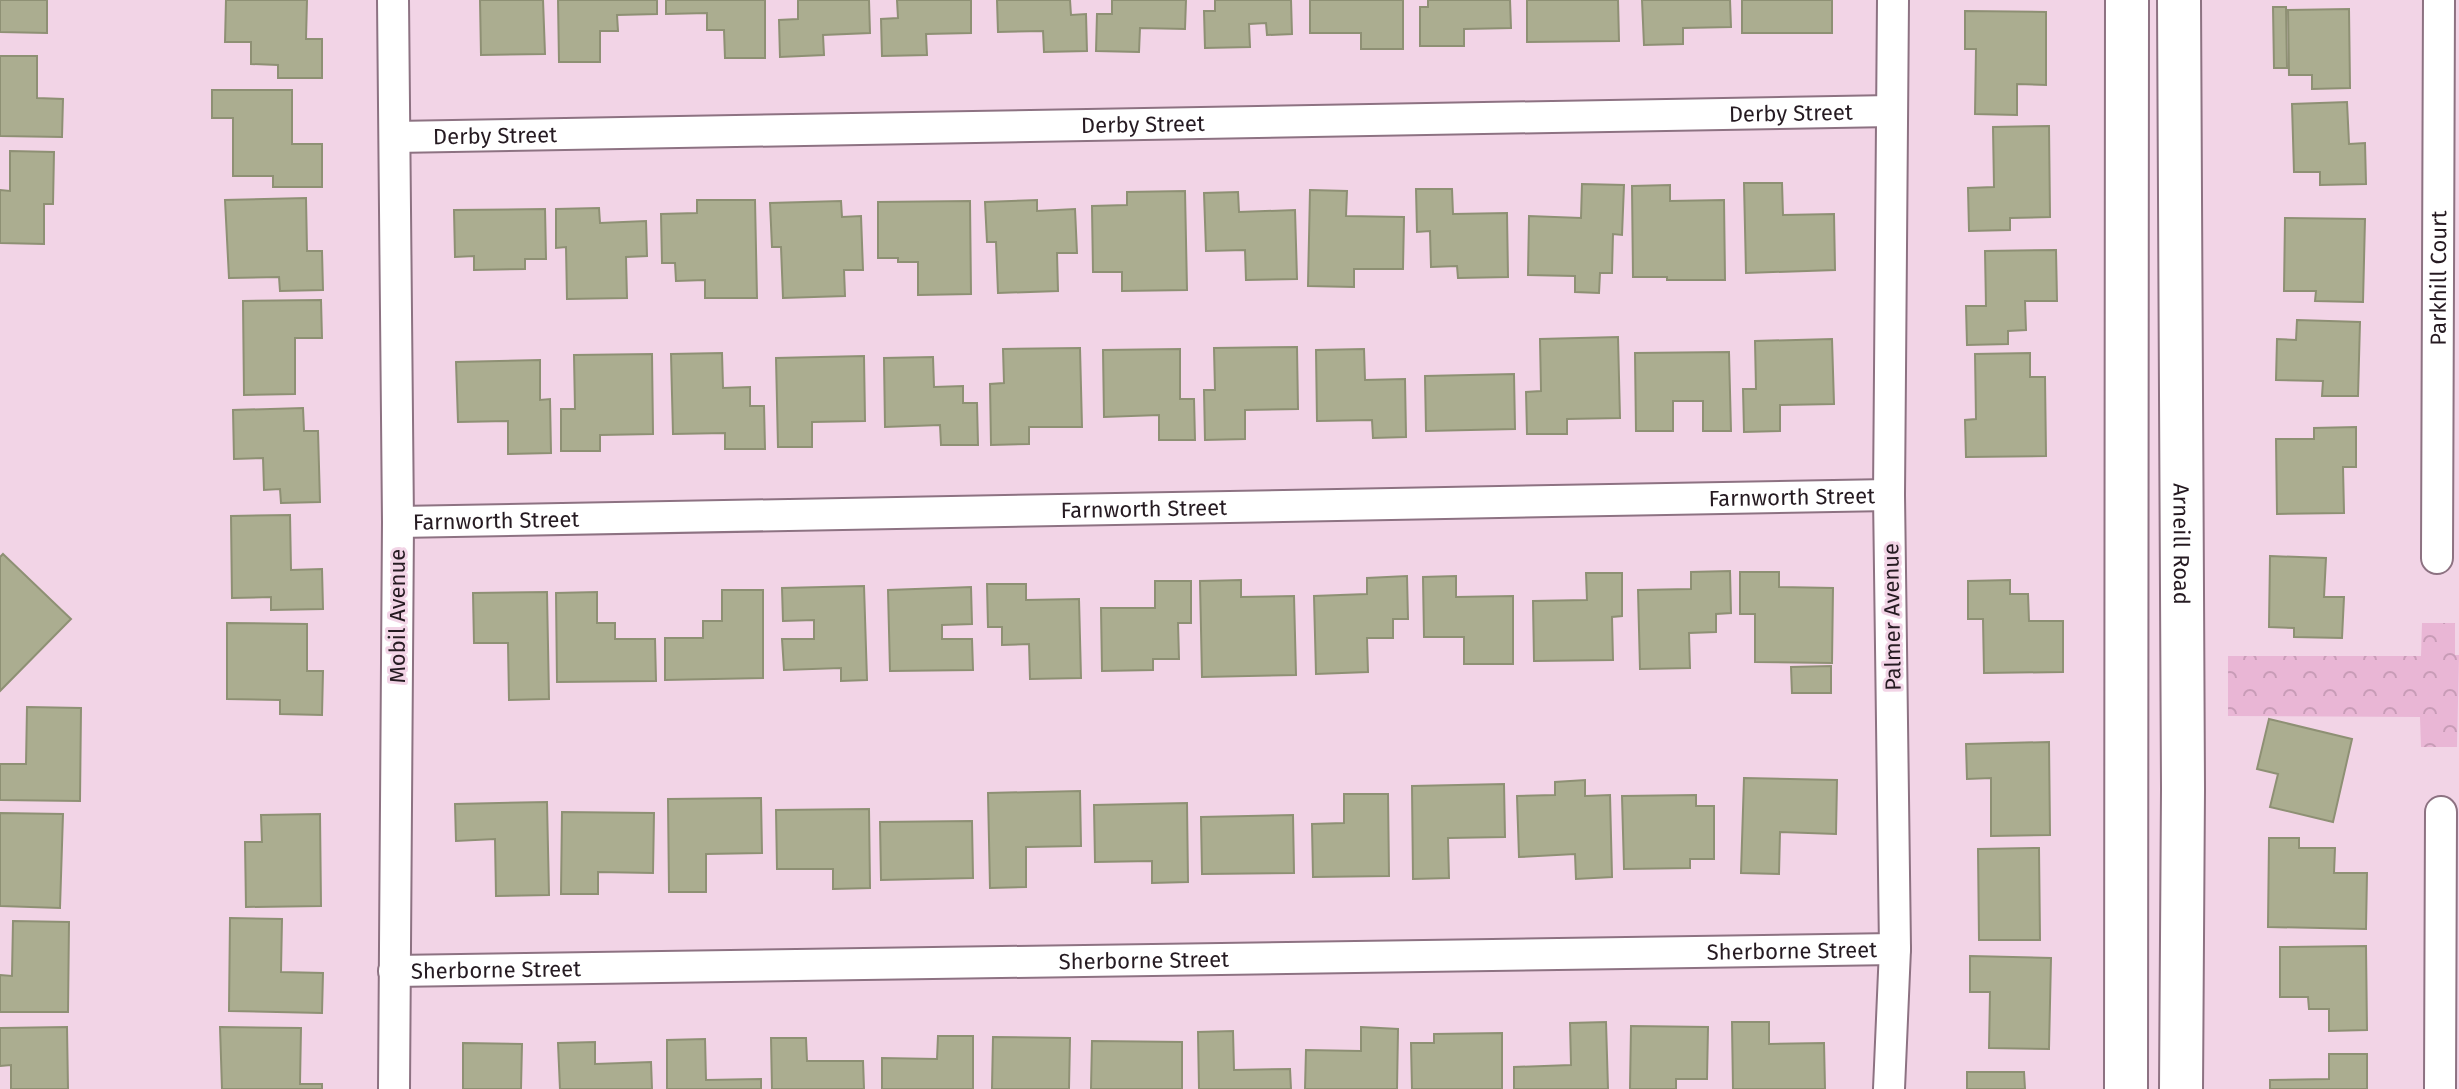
<svg xmlns="http://www.w3.org/2000/svg" width="2459" height="1089" viewBox="0 0 2459 1089" font-family="'Fira Sans',sans-serif">
	<defs>
		<pattern id="park-crowns" width="20" height="18" patternUnits="userSpaceOnUse" patternTransform="scale(2)"><rect width="20" height="18" fill="#e9b6d5"/><path d="M2 6a3 3 0 1 1 6 0M12 15a3 3 0 1 1 6 0" fill="none" stroke="#c89cb7"/></pattern>
	</defs>
	<rect width="100%" height="100%" fill="#f2d4e6"/>
	<!-- park -->
	<polygon fill="url(#park-crowns)" points="2422,623 2455,623 2455,655 2459,655 2457,747 2421,747 2420,717 2228,716 2228,656 2421,656"/>
	<!-- building -->
	<g fill="#abad90" stroke="#8e9074" stroke-width="2">
		<polygon points="0,0 47,0 47,33 0,32"/>
		<polygon points="226,0 307,0 306,39 322,39 322,78 278,78 278,65 251,64 251,42 225,42"/>
		<polygon points="480,0 543,0 545,54 481,55"/>
		<polygon points="558,0 657,0 657,14 617,15 618,31 600,31 600,62 559,62"/>
		<polygon points="666,0 765,0 765,58 725,58 724,30 707,30 707,13 666,14"/>
		<polygon points="798,0 869,0 870,33 823,35 824,55 780,57 779,20 798,19"/>
		<polygon points="897,0 971,0 971,33 926,34 927,55 882,56 881,19 898,18"/>
		<polygon points="997,0 1070,0 1071,15 1086,14 1087,51 1044,52 1043,31 998,32"/>
		<polygon points="1112,0 1186,0 1185,29 1140,28 1139,52 1096,51 1097,14 1112,14"/>
		<polygon points="1215,0 1291,0 1292,34 1267,35 1266,23 1249,24 1250,47 1205,48 1204,11 1215,11"/>
		<polygon points="1310,0 1403,0 1403,49 1361,49 1361,33 1310,33"/>
		<polygon points="1428,0 1510,0 1511,28 1464,29 1464,46 1420,46 1420,7 1428,7"/>
		<polygon points="1527,0 1618,0 1619,41 1527,42"/>
		<polygon points="1642,0 1730,0 1731,27 1683,28 1683,44 1644,45"/>
		<rect x="1742" y="0" width="90" height="33"/>
		<polygon points="2273,7 2286,7 2287,68 2274,68"/>
		<polygon points="2349,9 2350,88 2312,89 2312,75 2289,75 2288,10"/>
		<polygon points="1965,11 2046,12 2046,85 2017,84 2017,115 1975,114 1976,49 1965,49"/>
		<polygon points="0,56 37,56 37,98 63,99 62,137 0,136"/>
		<polygon points="212,90 292,90 292,144 322,144 322,187 273,187 273,176 233,176 233,118 212,118"/>
		<polygon points="2347,102 2349,144 2365,143 2366,184 2320,185 2320,172 2294,172 2292,104"/>
		<polygon points="2049,126 2050,217 2010,218 2010,230 1969,231 1968,188 1994,187 1993,127"/>
		<polygon points="10,151 54,152 53,204 44,204 44,244 0,243 0,190 10,191"/>
		<polygon points="1744,183 1782,183 1783,215 1834,214 1835,270 1746,273"/>
		<polygon points="1582,184 1624,185 1622,235 1613,234 1612,273 1600,273 1599,293 1575,292 1575,276 1528,275 1529,216 1581,218"/>
		<polygon points="1670,185 1670,201 1724,200 1725,280 1667,280 1667,277 1633,277 1632,186"/>
		<polygon points="1416,189 1452,189 1453,214 1507,213 1508,277 1458,278 1457,266 1431,267 1430,231 1417,232"/>
		<polygon points="1310,190 1347,191 1346,216 1404,217 1403,269 1354,269 1354,287 1308,286"/>
		<polygon points="1185,191 1187,290 1122,291 1122,272 1093,272 1092,206 1127,205 1127,192"/>
		<polygon points="1238,192 1239,212 1295,210 1297,279 1246,280 1245,250 1206,251 1204,193"/>
		<polygon points="306,198 307,251 322,251 323,290 280,291 279,277 229,278 225,200"/>
		<polygon points="697,200 755,200 757,298 705,298 705,280 676,281 675,263 662,263 661,214 697,213"/>
		<polygon points="1037,200 1037,211 1075,209 1077,253 1057,253 1058,291 998,293 996,242 987,242 985,202"/>
		<polygon points="841,201 842,217 861,216 863,270 844,270 845,296 783,298 781,247 772,247 770,203"/>
		<polygon points="970,201 971,294 918,295 918,262 898,262 898,258 878,258 878,202"/>
		<polygon points="599,208 600,223 646,221 647,256 626,257 627,298 567,299 566,247 556,248 556,209"/>
		<polygon points="545,209 546,259 525,259 525,269 474,270 474,256 455,257 454,210"/>
		<polygon points="2285,218 2365,219 2363,302 2315,301 2316,291 2284,291"/>
		<polygon points="2056,250 2057,301 2025,301 2026,330 2008,331 2008,344 1967,345 1966,306 1986,306 1985,251"/>
		<polygon points="321,300 322,338 295,338 295,394 244,395 243,301"/>
		<polygon points="2297,320 2360,322 2358,396 2322,396 2323,381 2276,380 2277,339 2296,340"/>
		<polygon points="1618,337 1620,418 1567,419 1567,434 1527,434 1526,392 1541,391 1540,339"/>
		<polygon points="1832,339 1834,404 1780,405 1780,431 1744,432 1743,389 1756,389 1755,341"/>
		<polygon points="1297,347 1298,409 1245,410 1245,439 1205,440 1204,390 1215,390 1214,348"/>
		<polygon points="1080,348 1082,427 1029,427 1029,444 991,445 990,384 1004,383 1003,349"/>
		<polygon points="1180,349 1180,399 1194,399 1195,440 1159,440 1159,415 1104,417 1103,350"/>
		<polygon points="1364,349 1365,380 1405,379 1406,437 1373,438 1372,420 1317,421 1316,350"/>
		<polygon points="1729,352 1731,431 1703,431 1703,401 1673,401 1673,431 1636,431 1635,353"/>
		<polygon points="722,353 723,388 750,387 750,406 764,406 765,449 725,449 725,433 673,434 671,354"/>
		<polygon points="2030,353 2030,377 2045,377 2046,456 1966,457 1965,420 1976,419 1975,354"/>
		<polygon points="652,354 653,434 600,435 600,451 561,451 561,409 575,409 574,355"/>
		<polygon points="864,356 865,421 812,422 812,447 778,447 776,358"/>
		<polygon points="933,357 934,387 963,386 963,403 977,403 978,445 941,445 940,425 885,427 884,358"/>
		<polygon points="540,360 540,400 550,399 551,453 508,454 508,421 458,422 456,362"/>
		<polygon points="1514,374 1515,429 1426,431 1425,376"/>
		<polygon points="303,408 304,431 318,431 320,502 281,503 280,489 264,490 263,458 234,459 233,410"/>
		<polygon points="2356,427 2356,467 2343,467 2344,513 2277,514 2276,439 2314,439 2314,428"/>
		<polygon points="290,515 291,570 322,569 323,609 271,610 271,597 232,598 231,516"/>
		<polygon points="3,554 71,619 0,691 0,557"/>
		<polygon points="2270,556 2326,558 2324,597 2344,597 2342,638 2294,637 2294,628 2269,627"/>
		<polygon points="1730,571 1731,613 1716,614 1716,632 1689,633 1690,668 1640,669 1638,590 1691,589 1691,572"/>
		<polygon points="1740,572 1779,572 1779,587 1833,588 1832,663 1755,662 1755,614 1740,614"/>
		<polygon points="1586,573 1622,573 1622,616 1612,617 1613,660 1534,661 1533,601 1587,600"/>
		<polygon points="1407,576 1408,619 1393,619 1393,638 1367,638 1368,672 1316,674 1314,596 1367,594 1367,578"/>
		<polygon points="1456,576 1456,597 1513,596 1513,664 1464,664 1464,637 1424,637 1423,577"/>
		<polygon points="1241,580 1241,597 1294,596 1296,675 1202,677 1200,581"/>
		<polygon points="2010,580 2010,594 2028,594 2029,621 2063,621 2063,672 1984,673 1983,619 1968,619 1968,581"/>
		<polygon points="1155,581 1191,581 1191,623 1178,623 1179,659 1153,659 1153,670 1102,671 1101,608 1155,608"/>
		<polygon points="987,584 1026,584 1026,600 1079,599 1081,678 1030,679 1029,644 1002,645 1002,627 988,627"/>
		<polygon points="864,586 867,680 841,681 841,668 784,670 782,639 814,639 814,620 783,621 782,588"/>
		<polygon points="971,587 972,624 942,625 942,639 972,639 973,670 890,671 888,590"/>
		<polygon points="722,590 763,590 763,678 665,680 665,638 703,638 703,621 722,621"/>
		<polygon points="547,592 549,699 509,700 508,643 474,643 473,593"/>
		<polygon points="597,592 597,623 615,623 615,639 655,639 656,681 557,682 556,593"/>
		<polygon points="227,623 307,624 307,671 323,671 322,715 280,714 280,700 227,699"/>
		<polygon points="1831,666 1831,693 1792,693 1791,667"/>
		<polygon points="27,707 81,708 80,801 0,800 0,764 26,764"/>
		<polygon points="2269,719 2352,739 2333,822 2270,807 2278,774 2257,769"/>
		<polygon points="2049,742 2050,835 1991,836 1991,778 1967,779 1966,744"/>
		<polygon points="1744,778 1837,780 1836,834 1780,832 1779,874 1741,873"/>
		<polygon points="1585,780 1585,796 1610,795 1612,877 1576,879 1575,854 1519,857 1517,796 1555,795 1555,782"/>
		<polygon points="1504,784 1505,837 1448,838 1449,878 1413,879 1412,786"/>
		<polygon points="1080,791 1081,846 1026,847 1026,887 990,888 988,793"/>
		<polygon points="1344,794 1388,794 1389,876 1313,877 1312,824 1344,823"/>
		<polygon points="1696,795 1696,806 1714,806 1714,859 1690,859 1690,868 1624,869 1622,796"/>
		<polygon points="761,798 762,853 706,854 706,892 669,892 668,799"/>
		<polygon points="547,802 549,895 496,896 495,839 456,841 455,804"/>
		<polygon points="1187,803 1188,882 1152,883 1152,861 1095,862 1094,805"/>
		<polygon points="869,809 870,888 833,889 833,869 777,869 776,810"/>
		<polygon points="562,812 654,813 653,873 598,872 598,894 561,894"/>
		<polygon points="0,813 63,814 60,908 0,906"/>
		<polygon points="320,814 321,906 246,907 245,842 262,842 261,815"/>
		<polygon points="1293,815 1294,873 1202,874 1201,817"/>
		<polygon points="972,821 973,878 881,880 880,822"/>
		<polygon points="2269,838 2299,838 2299,848 2335,848 2334,873 2367,873 2366,929 2268,927"/>
		<polygon points="2039,848 2040,940 1979,940 1978,849"/>
		<polygon points="230,918 282,919 281,972 323,973 322,1013 229,1011"/>
		<polygon points="13,921 69,922 68,1012 0,1012 0,975 12,976"/>
		<polygon points="2366,946 2367,1030 2329,1031 2329,1009 2309,1009 2308,997 2280,997 2280,947"/>
		<polygon points="1970,956 2051,958 2049,1049 1989,1048 1990,992 1970,992"/>
		<polygon points="1606,1022 1608,1089 1514,1089 1514,1067 1571,1065 1570,1023"/>
		<polygon points="1732,1022 1769,1022 1769,1044 1824,1043 1825,1089 1733,1089"/>
		<polygon points="1631,1026 1708,1027 1707,1079 1676,1079 1676,1089 1630,1089"/>
		<polygon points="67,1027 68,1089 11,1089 11,1065 0,1066 0,1028"/>
		<polygon points="220,1027 301,1028 300,1084 322,1084 322,1089 222,1089"/>
		<polygon points="1361,1027 1398,1029 1397,1089 1305,1089 1306,1050 1361,1051"/>
		<polygon points="1233,1031 1234,1070 1290,1069 1291,1089 1199,1089 1198,1032"/>
		<polygon points="1502,1033 1502,1089 1412,1089 1411,1043 1434,1043 1434,1034"/>
		<polygon points="938,1036 973,1036 973,1089 882,1089 882,1058 937,1059"/>
		<polygon points="993,1037 1070,1038 1069,1089 992,1089"/>
		<polygon points="771,1038 806,1038 807,1061 863,1061 864,1089 772,1089"/>
		<polygon points="705,1039 706,1080 761,1079 761,1089 667,1089 667,1040"/>
		<polygon points="1092,1041 1182,1042 1182,1089 1091,1089"/>
		<polygon points="595,1042 595,1064 651,1062 652,1089 560,1089 558,1043"/>
		<polygon points="463,1043 522,1044 521,1089 463,1089"/>
		<polygon points="2329,1054 2367,1054 2367,1089 2270,1089 2270,1080 2329,1079"/>
		<polygon points="1967,1072 2024,1072 2025,1089 1967,1089"/>
	</g>
	<g fill="none" stroke-linecap="round" stroke-linejoin="round">
		<!-- street casing -->
		<g stroke="#8d7282" stroke-width="34">
			<g id="street">
				<polyline points="393,0 398,522 394,1089"/>
				<path id="s1" d="M395,137l1497,-26"/>
				<path id="s2" d="M398,522l1491,-27"/>
				<path id="s3" d="M2437,558l2,-558"/>
				<path id="s4" d="M394,971l1501,-22"/>
				<polyline points="1889,1089 1895,949 1889,495 1893,0"/>
				<polyline points="2440,1089 2441,812"/>
			</g>
		</g>
		<!-- secondary casing -->
		<g stroke="#8d7282" stroke-width="46">
			<g id="secondary">
				<path id="s5" d="M2179,0l4,789 -2,300"/>
				<polyline points="2126,1089 2127,0"/>
			</g>
		</g>
		<!-- street -->
		<use href="#street" stroke="#fff" stroke-width="30"/>
		<!-- secondary -->
		<use href="#secondary" stroke="#fff" stroke-width="42"/>
	</g>
	<g text-anchor="middle" dominant-baseline="central" stroke-width="6" stroke-linejoin="round" paint-order="stroke">
		<!-- street labels -->
		<g font-size="22" fill="#251a21" stroke="#f2d4e6">
			<text stroke="none"><textPath href="#s1" startOffset="1396">Derby Street</textPath></text>
			<text stroke="none"><textPath href="#s1" startOffset="748">Derby Street</textPath></text>
			<text stroke="none"><textPath href="#s1" startOffset="100">Derby Street</textPath></text>
			<text stroke="none"><textPath href="#s3" startOffset="280">Parkhill Court</textPath></text>
			<text stroke="none"><textPath href="#s2" startOffset="1394">Farnworth Street</textPath></text>
			<text stroke="none"><textPath href="#s2" startOffset="746">Farnworth Street</textPath></text>
			<text stroke="none"><textPath href="#s2" startOffset="98">Farnworth Street</textPath></text>
			<text stroke="none"><textPath href="#s5" startOffset="544">Arneill Road</textPath></text>
			<text transform="translate(397 616) rotate(-90)">Mobil Avenue</text>
			<text transform="translate(1892 617) rotate(-91)">Palmer Avenue</text>
			<text stroke="none"><textPath href="#s4" startOffset="1398">Sherborne Street</textPath></text>
			<text stroke="none"><textPath href="#s4" startOffset="750">Sherborne Street</textPath></text>
			<text stroke="none"><textPath href="#s4" startOffset="102">Sherborne Street</textPath></text>
		</g>
	</g>
</svg>
